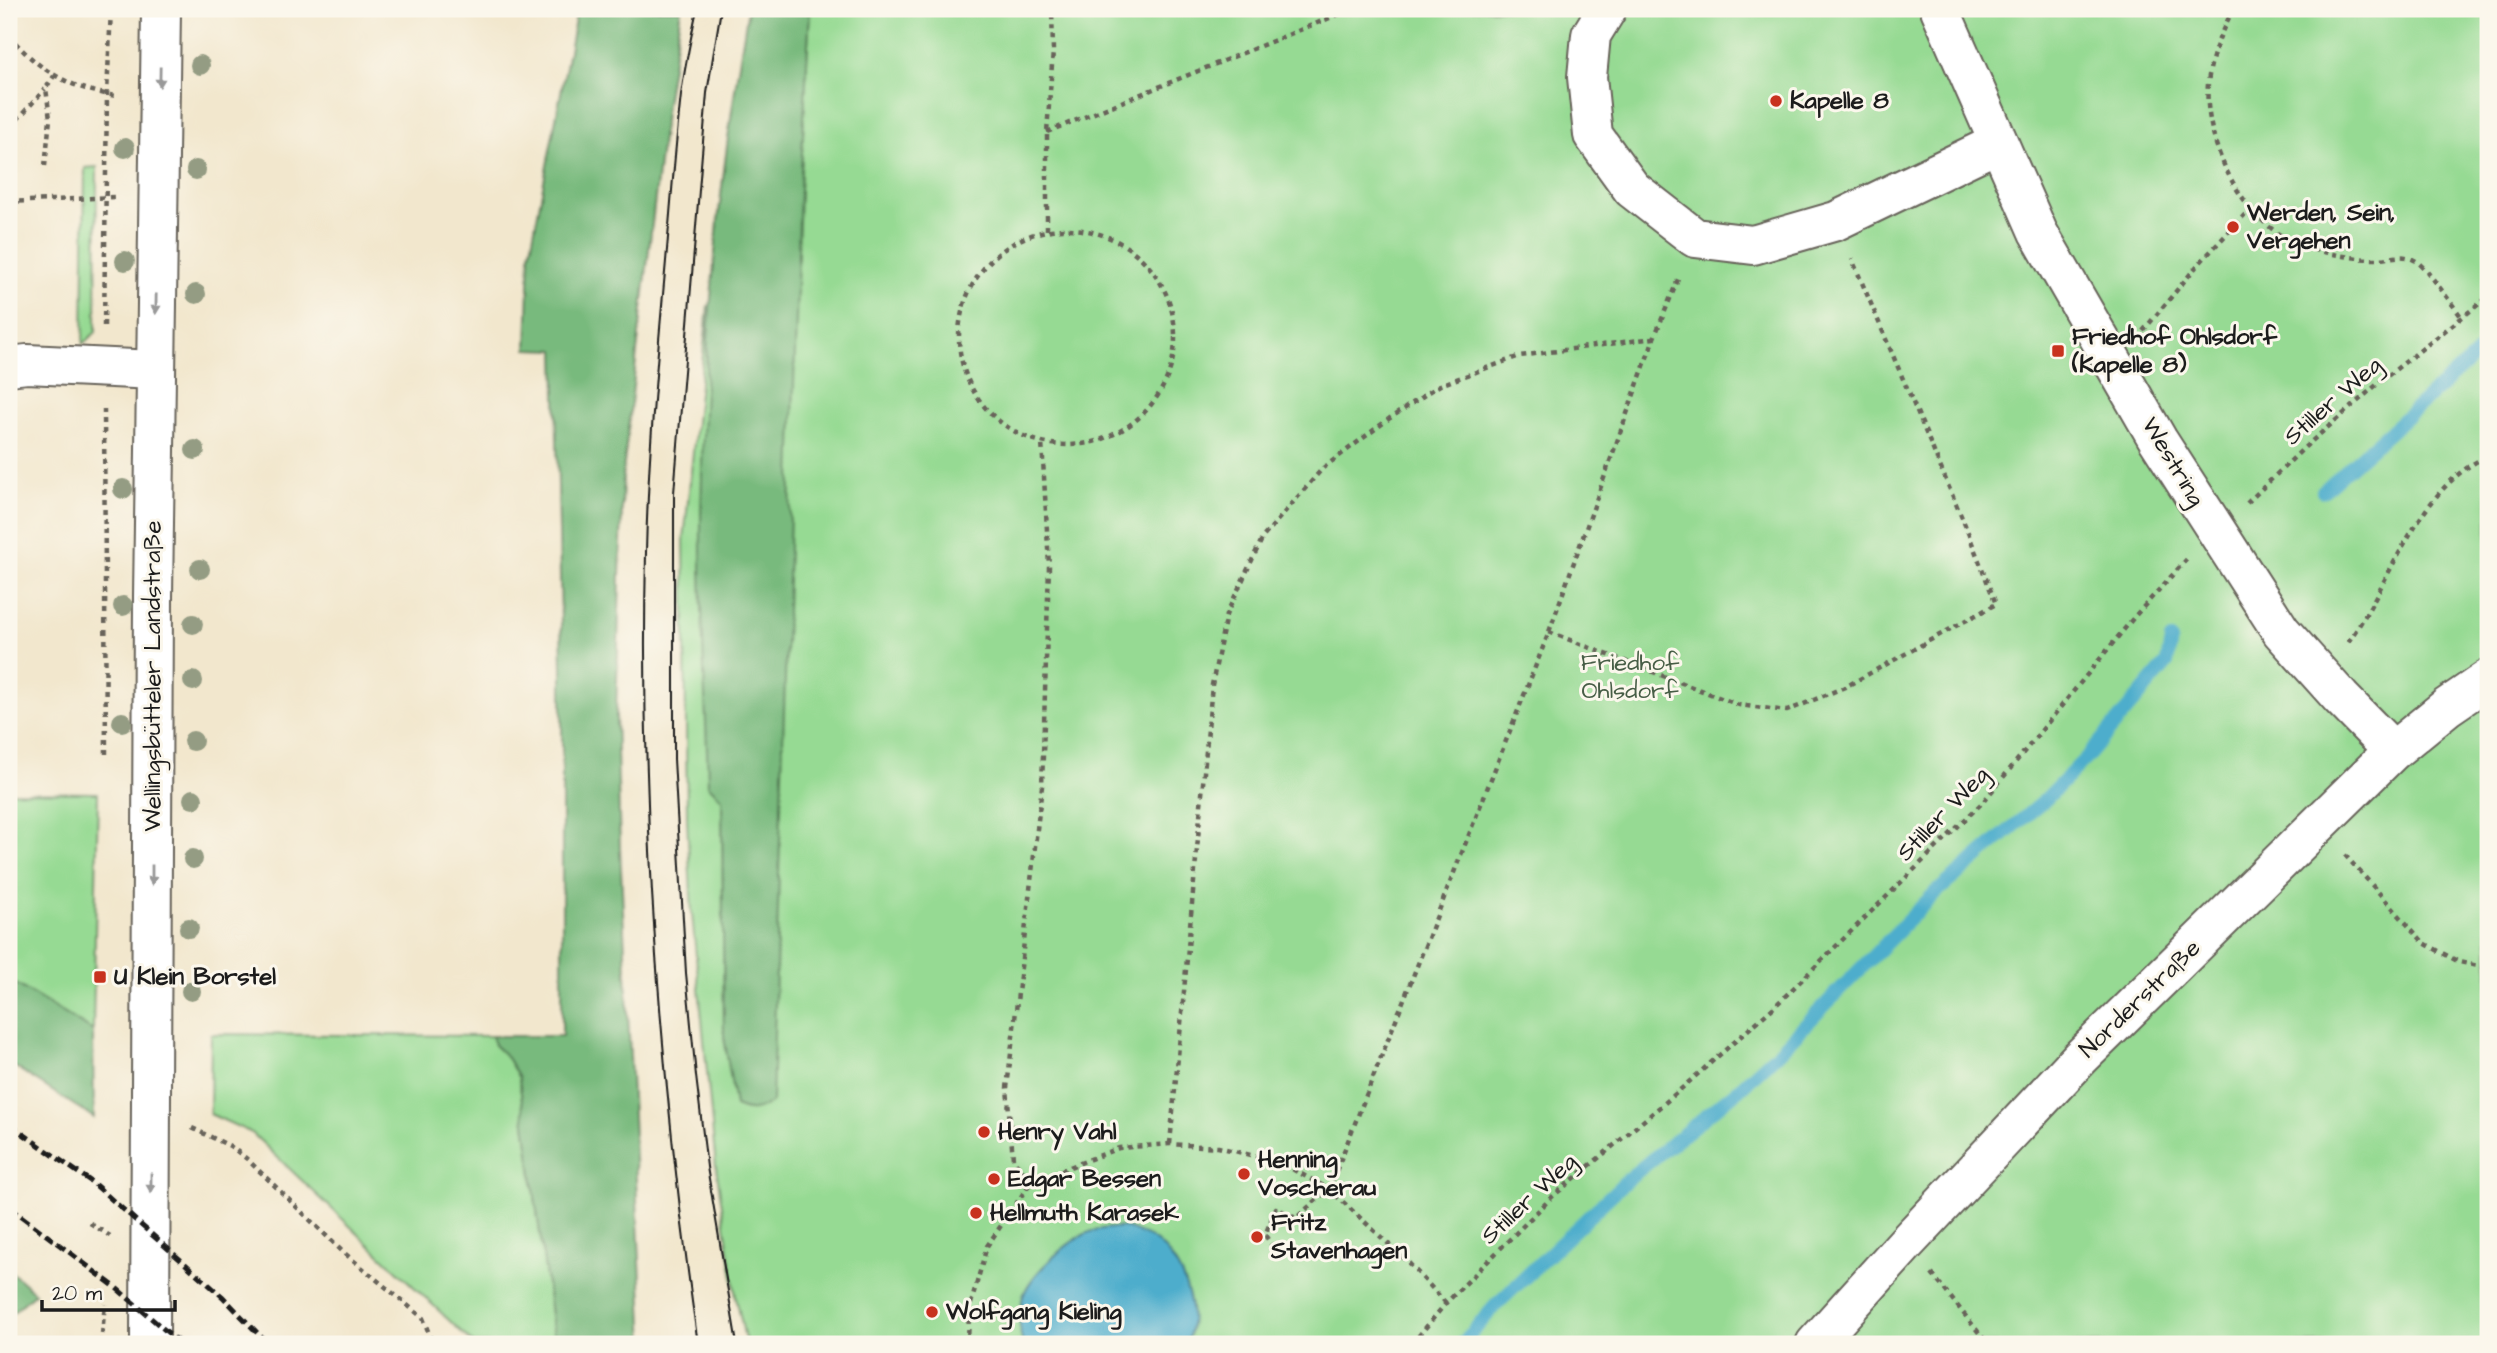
<svg xmlns="http://www.w3.org/2000/svg" width="2497" height="1353" viewBox="0 0 2497 1353" font-family="'Architects Daughter',sans-serif">
	<rect width="100%" height="100%" fill="#fbf7ec"/>
	<filter id="ink" filterUnits="userSpaceOnUse"><feTurbulence type="fractalNoise" baseFrequency=".0143" numOctaves="2"/><feDisplacementMap in="SourceGraphic" scale="14" xChannelSelector="R" yChannelSelector="G"/><feConvolveMatrix kernelMatrix="1 2 1 2 8 2 1 2 1" color-interpolation-filters="sRGB"/></filter>
	<filter id="wash" filterUnits="userSpaceOnUse"><feTurbulence type="fractalNoise" baseFrequency=".00686" numOctaves="4" result="noise"/><feDisplacementMap in="SourceGraphic" scale="28" xChannelSelector="R" yChannelSelector="G"/><feGaussianBlur stdDeviation="1.57" result="paint"/><feColorMatrix in="noise" values="0 0 0 0 0 0 0 0 0 0 0 0 0 0 0 0 0 1.4 0 .05"/><feComposite in="paint" operator="in"/></filter>
	<g filter="url(#wash)">
		<rect width="100%" height="100%" fill="#f2e7cd"/>
		<!-- green -->
		<g fill="#96da93" stroke="#597b58" stroke-width="2">
			<polygon points="810,9 2488,9 2488,1344 746,1344 736,1297 716,1167 692,914 687,820 684,540 708,305 701,526 722,799 724,1036 735,1105 800,189"/>
			<polygon points="97,167 96,332 83,344 85,168"/>
			<polygon points="9,792 98,793 93,1031 9,980"/>
			<polygon points="211,1034 492,1036 494,1045 506,1056 519,1078 555,1344 474,1344 252,1133 210,1114"/>
		</g>
		<!-- forest -->
		<g fill="#78ba7d" stroke="#4a6b4c" stroke-width="2">
			<polygon points="577,9 681,9 666,104 623,472 616,716 620,848 644,1344 555,1344 519,1078 506,1056 494,1045 492,1036 562,1036 562,668 555,350 527,349 530,254"/>
			<path d="M748,9h62l-10,180 -28,913c-14,9 -22,11 -37,4l-11,-70 -2,-237 -14,-14c-2,-86 -8,-173 -7,-259 1,-174 17,-347 47,-517z"/>
			<polygon points="9,980 93,1031 94,1118 9,1063"/>
			<polygon points="9,1270 35,1293 9,1316"/>
		</g>
		<!-- water -->
		<path fill="#4dadcc" stroke="#346474" stroke-width="2" d="M1124,1227c9,4 22,7 30,13 29,21 47,72 32,104h-163c-4,-13 -4,-30 -1,-44 5,-24 50,-64 74,-70 9,-2 19,-2 28,-3z"/>
		<g fill="none" stroke-linecap="round" stroke-linejoin="round">
			<!-- stream -->
			<g stroke="#4dadcc" stroke-width="14">
				<polyline points="2323,491 2488,344"/>
				<polyline points="1462,1344 1495,1306 1628,1179 1738,1090 1777,1054 1933,895 2046,799 2089,755 2167,663 2171,640"/>
			</g>
		</g>
	</g>
	<g filter="url(#ink)">
		<g fill="none" stroke-linecap="round" stroke-linejoin="round">
			<!-- minor casing -->
			<g stroke="#67635a" stroke-width="42">
				<g id="minor">
					<polyline points="1607,9 1591,35 1587,77 1593,135 1632,189 1695,238 1753,245 1836,221 1998,143"/>
					<polyline points="1940,9 2038,232 2158,440 2281,631 2341,698 2393,751"/>
					<polyline points="9,366 27,364 155,370"/>
					<polyline points="1815,1344 1906,1243 2080,1058 2393,751 2447,707 2488,679"/>
				</g>
			</g>
			<!-- major casing -->
			<g stroke="#67635a" stroke-width="42">
				<polyline id="major" points="150,1344 153,597 161,9"/>
			</g>
			<!-- path -->
			<g stroke="#67635a" stroke-width="4.5" stroke-dasharray="5 5" stroke-linecap="butt">
				<path d="M2234,9c-17,28 -29,63 -26,96 5,58 44,128 103,144 19,5 50,11 69,10 13,-1 24,-6 36,2 10,6 38,46 47,58"/>
				<path d="M9,35c28,35 64,55 108,61"/>
				<polyline points="17,120 45,89"/>
				<polyline points="1047,132 1352,9"/>
				<polyline points="45,166 50,119 46,88 54,76"/>
				<polyline points="9,202 115,197"/>
				<circle cx="1067" cy="337" r="108"/>
				<polyline points="1047,230 1047,132 1053,51 1052,9"/>
				<polyline points="104,326 107,94 111,9"/>
				<polyline points="2143,331 2196,267 2251,208"/>
				<polyline points="104,409 106,757"/>
				<polyline points="2247,503 2305,447 2381,381 2488,297"/>
				<polyline points="1549,632 1739,705 1787,711 1845,687 1996,604 1965,525 1852,259"/>
				<path d="M2348,642c42,-58 70,-156 140,-186"/>
				<polyline points="2345,855 2424,943 2459,962 2488,968"/>
				<polyline points="192,1128 230,1146 247,1159 342,1251 423,1318 433,1344"/>
				<polyline points="1170,1144 1212,685 1226,615 1263,537 1323,468 1390,418 1440,385 1520,356 1654,338"/>
				<polyline points="1031,1182 1013,1159 1007,1088 1042,786 1049,566 1042,442"/>
				<polyline points="90,1223 110,1236"/>
				<polyline points="1279,1256 1265,1235 1276,1208 1296,1218 1329,1189 1549,632 1654,338 1679,277"/>
				<polyline points="1932,1274 1988,1344"/>
				<polyline points="101,1344 105,1304"/>
				<polyline points="968,1344 969,1311 987,1246 1031,1182 1119,1148 1170,1144 1218,1147 1279,1162 1329,1189 1406,1260 1446,1303"/>
				<polyline points="1412,1344 1446,1303 1552,1197 1673,1096 1774,1007 1983,802 2135,616 2187,559"/>
			</g>
			<!-- minor -->
			<use href="#minor" stroke="#fff" stroke-width="38"/>
			<!-- major -->
			<use href="#major" stroke="#fff" stroke-width="38"/>
			<!-- tram -->
			<g stroke="#1c1c1c" stroke-width="2">
				<path d="M697,9c-6,28 -12,57 -16,86 -7,62 -11,125 -17,188 -8,89 -16,179 -18,269 -6,265 14,530 52,792"/>
				<polyline points="721,9 707,93 674,493 674,759 686,973 696,1076 707,1167 737,1344"/>
			</g>
			<!-- rail -->
			<g stroke="#1c1c1c" stroke-width="5" stroke-dasharray="10 5" stroke-linecap="butt">
				<polyline points="9,1124 93,1183 223,1297 268,1344"/>
				<polyline points="9,1207 114,1286 181,1344"/>
			</g>
		</g>
		<!-- trees -->
		<g fill="#949c83">
			<circle cx="200" cy="65" r="10"/>
			<circle cx="125" cy="148" r="10"/>
			<circle cx="196" cy="170" r="10"/>
			<circle cx="125" cy="261" r="10"/>
			<circle cx="196" cy="294" r="10"/>
			<circle cx="195" cy="450" r="10"/>
			<circle cx="123" cy="489" r="10"/>
			<circle cx="200" cy="569" r="10"/>
			<circle cx="123" cy="606" r="10"/>
			<circle cx="193" cy="624" r="10"/>
			<circle cx="193" cy="681" r="10"/>
			<circle cx="122" cy="722" r="10"/>
			<circle cx="193" cy="741" r="10"/>
			<circle cx="193" cy="799" r="10"/>
			<circle cx="193" cy="859" r="10"/>
			<circle cx="189" cy="928" r="10"/>
			<circle cx="191" cy="991" r="10"/>
		</g>
		<!-- one-way arrows -->
		<defs><path id="oneway-solid" d="M-6-.8H1V-3.2L6.5 0L1 3.2V.8H-6Z" transform="scale(1.75)"/></defs>
		<g fill="#999">
			<use href="#oneway-solid" transform="translate(160 77) rotate(91)"/>
			<use href="#oneway-solid" transform="translate(156 304) rotate(91)"/>
			<use href="#oneway-solid" transform="translate(152 875) rotate(90)"/>
			<use href="#oneway-solid" transform="translate(151 1183) rotate(90)"/>
		</g>
	</g>
	<!-- markers -->
	<g fill="#c8321e" stroke="#fbf7ec" stroke-width="2.5">
		<circle cx="1776" cy="101" r="7"/>
		<circle cx="2233" cy="227" r="7"/>
		<rect x="2051" y="344" width="14" height="14" rx="3.5"/>
		<rect x="93" y="970" width="14" height="14" rx="3.5"/>
		<circle cx="984" cy="1132" r="7"/>
		<circle cx="1244" cy="1174" r="7"/>
		<circle cx="994" cy="1179" r="7"/>
		<circle cx="976" cy="1213" r="7"/>
		<circle cx="1257" cy="1237" r="7"/>
		<circle cx="932" cy="1312" r="7"/>
	</g>
	<g text-anchor="middle" dominant-baseline="central" stroke-width="6" stroke-linejoin="round" paint-order="stroke">
		<!-- poi labels -->
		<g font-size="24" font-weight="bold" fill="#1c1c1c" stroke="#fbf7ec" text-anchor="start">
			<text x="1790" y="101">Kapelle 8</text>
			<text x="2247" y="213">Werden, Sein,<tspan x="2247" dy="28">Vergehen</tspan></text>
			<text x="2072" y="337">Friedhof Ohlsdorf<tspan x="2072" dy="28">(Kapelle 8)</tspan></text>
			<text x="114" y="977">U Klein Borstel</text>
			<text x="998" y="1132">Henry Vahl</text>
			<text x="1258" y="1160">Henning<tspan x="1258" dy="28">Voscherau</tspan></text>
			<text x="1008" y="1179">Edgar Bessen</text>
			<text x="990" y="1213">Hellmuth Karasek</text>
			<text x="1271" y="1223">Fritz<tspan x="1271" dy="28">Stavenhagen</tspan></text>
			<text x="946" y="1312">Wolfgang Kieling</text>
		</g>
		<!-- street labels -->
		<g font-size="24" fill="#1c1c1c" stroke="#fbf7ec">
			<text transform="translate(2333 401) rotate(-41)">Stiller Weg</text>
			<text transform="translate(2173 462) rotate(59)">Westring</text>
			<text transform="translate(153 676) rotate(-90)">Wellingsbütteler Landstraße</text>
			<text transform="translate(1943 814) rotate(-46)">Stiller Weg</text>
			<text transform="translate(2140 999) rotate(-44)">Norderstraße</text>
			<text transform="translate(1529 1199) rotate(-43)">Stiller Weg</text>
		</g>
		<!-- park labels -->
		<g font-size="24" fill="#475e46" stroke="#fbf7ec">
			<text x="1630" y="663">Friedhof<tspan x="1630" dy="28">Ohlsdorf</tspan></text>
		</g>
	</g>
	<!-- margin -->
	<rect width="2497" height="1353" fill="none" stroke="#fbf7ec" stroke-width="35"/>
	<!-- scale -->
	<path d="M42 1300v10h133v-10" fill="none" stroke="#1c1c1c" stroke-width="3.5"/>
	<text x="52" y="1300" font-size="21" fill="#1c1c1c" stroke="#fbf7ec" stroke-width="5" paint-order="stroke">20 m</text>
</svg>
